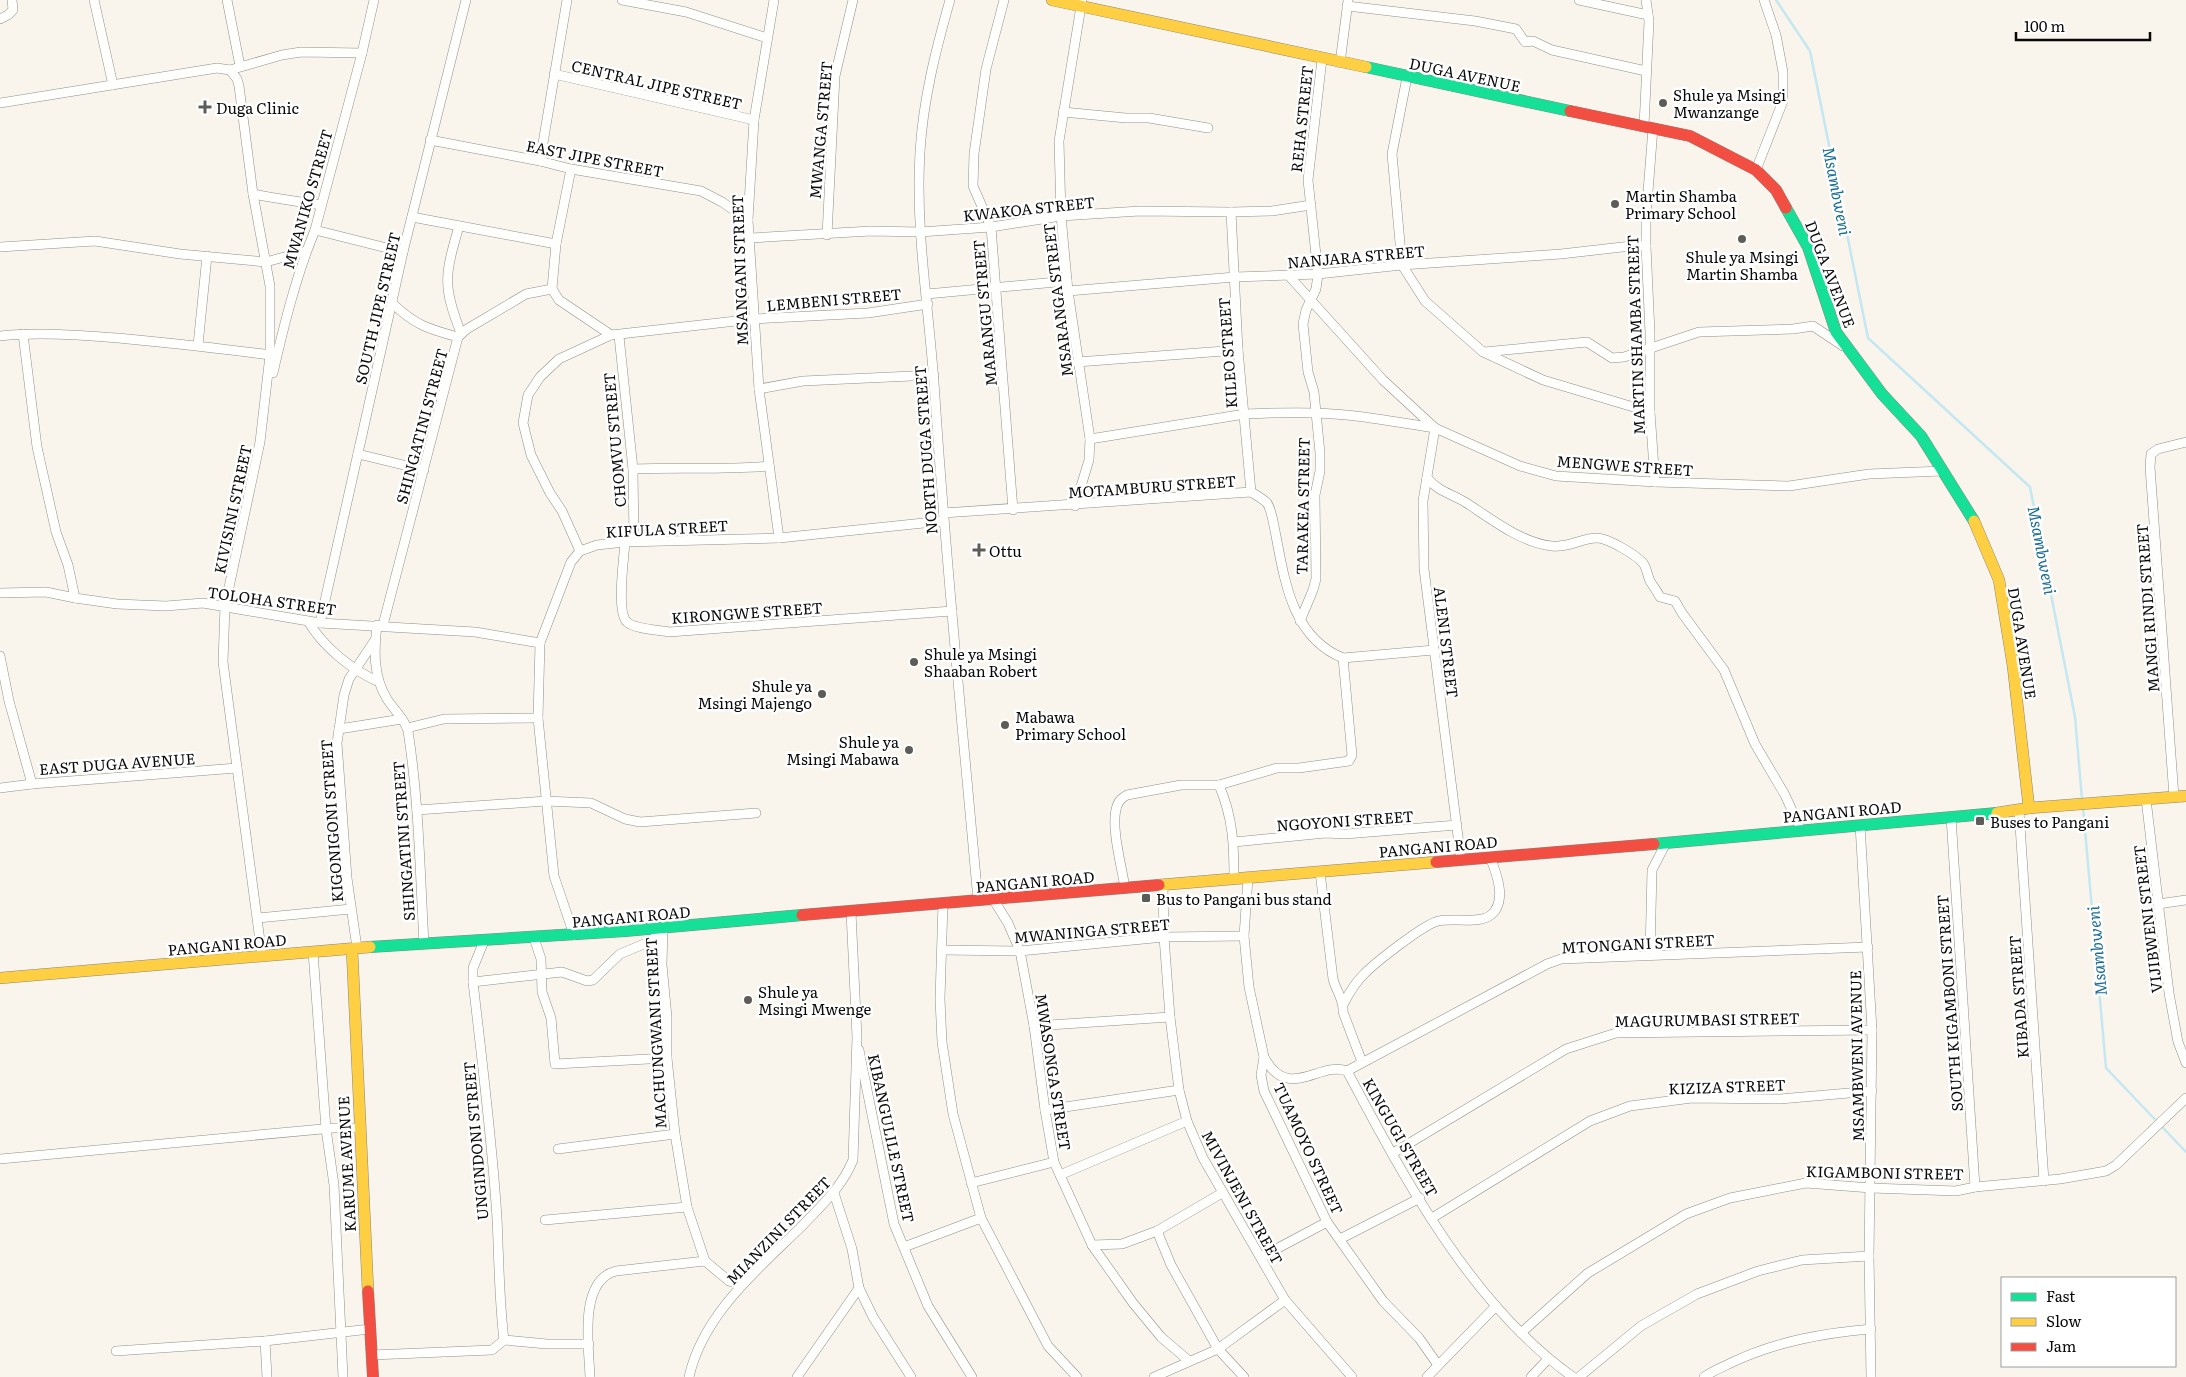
<svg xmlns="http://www.w3.org/2000/svg" width="2186" height="1377" viewBox="0 0 2186 1377" font-family="Literata,serif">
	<rect width="100%" height="100%" fill="#f9f5ec"/>
	<g fill="none" stroke-linecap="round" stroke-linejoin="round">
		<!-- stream -->
		<g stroke="#c4e7f1" stroke-width="2.5">
			<polyline points="1776,0 1810,51 1868,338 2030,487 2075,717 2082,799"/>
			<polyline points="2083,807 2106,1068 2186,1152"/>
		</g>
		<!-- street casing -->
		<g stroke="#918f8b" stroke-width="10">
			<g id="street">
				<polyline points="94,0 113,85"/>
				<polyline points="227,0 240,66"/>
				<polyline points="622,0 686,12 767,38"/>
				<polyline points="774,0 754,120 748,220 759,389 779,538"/>
				<path d="M950,0c-14,49 -27,100 -30,152 -5,81 10,163 15,245 11,168 28,336 43,503"/>
				<polyline points="1004,0 986,69 974,154 973,186 991,227 1013,510"/>
				<polyline points="1579,0 1648,15"/>
				<polyline points="1347,6 1475,21 1516,29 1525,42 1533,41 1552,50 1646,71"/>
				<polyline points="0,19 8,15 13,10 12,0"/>
				<polyline points="1340,63 1348,1"/>
				<polyline points="230,70 237,79 239,86 253,194 270,286 270,355 260,442 225,606 223,662 262,956"/>
				<polyline points="554,74 754,120"/>
				<polyline points="1407,77 1392,154 1402,265 1425,301 1483,352 1543,380 1650,412"/>
				<polyline points="0,103 217,68 230,70 282,55 301,52 362,53"/>
				<polyline points="1063,112 1126,118 1149,118 1208,128"/>
				<polyline points="1644,126 1649,21 1646,0"/>
				<polyline points="1653,128 1646,217 1646,246 1650,333 1650,412 1655,482"/>
				<polyline points="430,140 540,161 571,169 701,191 722,202 748,220"/>
				<polyline points="540,161 567,0"/>
				<polyline points="571,169 556,244 552,289 559,300 611,335 754,319 868,313 928,304"/>
				<polyline points="1756,170 1783,101 1783,72 1776,35 1764,0"/>
				<path d="M253,194c22,5 45,7 68,11"/>
				<polyline points="1231,212 1238,350 1251,492"/>
				<polyline points="412,217 556,244"/>
				<path d="M459,226c-14,49 -17,59 2,107"/>
				<polyline points="315,230 403,252"/>
				<polyline points="827,235 835,76 853,0"/>
				<polyline points="751,238 871,231 920,232 991,227 1061,216 1140,211 1231,212 1272,211 1311,205"/>
				<polyline points="0,247 95,241 180,254 266,262 306,251"/>
				<polyline points="1289,276 1383,380 1435,428 1520,466 1556,476 1655,482 1789,486 1869,474 1942,471"/>
				<polyline points="1068,291 1235,277 1318,274 1402,265 1561,254 1631,246 1646,246"/>
				<polyline points="927,294 1067,281"/>
				<path d="M392,303c23,22 36,26 66,34"/>
				<polyline points="23,334 37,447 56,532 68,565 75,598"/>
				<path d="M0,336c39,-4 79,-1 118,2 51,5 101,10 152,17"/>
				<polyline points="619,336 633,469 634,541"/>
				<polyline points="198,345 207,256"/>
				<polyline points="1484,352 1587,342 1612,358 1624,357 1699,332 1793,329 1813,326 1843,346"/>
				<polyline points="1077,362 1238,350"/>
				<path d="M273,373c11,-48 23,-97 42,-143l47,-177 12,-53"/>
				<polyline points="759,389 803,381 934,375"/>
				<path d="M1090,439l155,-25c23,-1 47,-2 70,-1 40,1 80,9 120,15l-12,73 1,68 37,291"/>
				<polyline points="358,454 424,470"/>
				<path d="M633,469c45,-2 91,1 136,-3"/>
				<path d="M1427,478c12,14 23,15 38,24 25,16 56,41 87,44 17,2 29,-8 45,-8 11,0 39,17 46,25 4,5 4,12 7,18 3,5 7,10 10,16l15,4 7,12 42,57 31,74 30,51 16,35"/>
				<polyline points="1075,506 1089,460 1090,439 1068,291 1061,216 1059,141 1082,0"/>
				<path d="M943,513l308,-21c5,3 12,7 16,11 5,7 7,24 9,33 9,47 17,102 67,122l91,-8"/>
				<path d="M625,542c-1,16 -9,70 2,80 7,7 32,8 42,10l283,-21"/>
				<polyline points="580,551 562,511 550,493 531,455 523,423 528,395 540,377 559,359 611,335"/>
				<polyline points="0,593 46,592 75,598 117,604 166,606 203,603 320,623 475,632 540,643"/>
				<path d="M308,621c15,26 44,49 71,61"/>
				<polyline points="1300,621 1313,590 1316,579 1315,495 1320,471 1320,453 1314,392 1308,372 1303,324 1306,310 1316,289 1318,274 1308,180 1322,59"/>
				<polyline points="320,623 403,252 466,0"/>
				<path d="M377,625c-3,26 -4,51 10,74 7,11 18,20 21,32 11,70 12,142 16,213"/>
				<polyline points="383,625 458,337 467,329 526,294 552,289"/>
				<polyline points="0,656 9,701 32,784"/>
				<polyline points="407,728 444,719 538,718"/>
				<polyline points="339,729 402,719"/>
				<path d="M1219,785c14,33 15,59 15,94"/>
				<polyline points="0,788 32,784 237,768"/>
				<polyline points="2174,797 2150,467 2151,454 2158,449 2186,442"/>
				<polyline points="2146,799 2169,993 2178,1042 2186,1063"/>
				<polyline points="417,810 546,801 591,803 625,819 640,822 756,813"/>
				<polyline points="2019,811 2044,1181"/>
				<polyline points="1951,817 1975,1187"/>
				<polyline points="1860,825 1872,1030 1869,1256 1871,1377"/>
				<polyline points="1234,842 1326,833 1345,834 1457,825"/>
				<path d="M1320,872l13,107c3,12 11,20 10,33l19,50"/>
				<path d="M1248,878l-4,58 5,51 15,70c24,46 56,3 83,14 57,107 125,235 226,306"/>
				<polyline points="1163,885 1164,937 1170,1017 1179,1090 1187,1121 1203,1158 1285,1300 1352,1377"/>
				<path d="M1125,888c-3,-21 -15,-62 -8,-82 2,-6 5,-8 10,-11l54,-10h38l58,-17h22l50,-7 3,-6 -9,-97"/>
				<polyline points="993,899 1008,923 1020,951 1034,1026 1045,1110 1054,1162 1092,1245 1133,1303 1161,1337 1189,1361"/>
				<polyline points="943,903 940,999 942,1042 953,1114 981,1218 1048,1346 1077,1377"/>
				<polyline points="2158,904 2186,900"/>
				<polyline points="258,918 351,909"/>
				<polyline points="663,928 662,965 667,1017 667,1058 675,1134 687,1207 705,1261 729,1281 738,1283 746,1280"/>
				<polyline points="574,935 554,876 538,718 540,643 571,562 580,551 597,545 625,542 779,538 943,521"/>
				<polyline points="534,938 541,959 542,992 551,1018 555,1064 667,1058"/>
				<path d="M484,941l-11,27v14c9,79 19,157 24,236 2,41 2,82 7,122"/>
				<polyline points="357,948 347,878 337,743 344,695 349,679 375,640"/>
				<polyline points="942,950 1020,951 1164,937 1244,936"/>
				<polyline points="313,952 326,1129 334,1185 343,1377"/>
				<polyline points="1650,954 1652,870 1666,843"/>
				<polyline points="473,982 562,972 587,981 593,980 620,954 651,941 663,928"/>
				<path d="M1344,1003c5,-10 12,-21 20,-29 12,-12 59,-49 74,-53 16,-4 45,5 56,-9 12,-15 2,-40 -4,-55"/>
				<polyline points="1034,1026 1170,1017"/>
				<polyline points="859,1050 894,1224 928,1306 972,1377"/>
				<polyline points="1264,1057 1261,1075 1264,1091 1327,1222 1383,1301 1419,1338 1438,1365"/>
				<polyline points="1347,1071 1547,964 1561,959 1868,947"/>
				<polyline points="1045,1110 1179,1090"/>
				<polyline points="558,1149 675,1134"/>
				<polyline points="1393,1153 1566,1049 1616,1033 1872,1030"/>
				<polyline points="0,1159 333,1128 359,1128"/>
				<polyline points="1060,1175 1187,1121"/>
				<polyline points="971,1183 1054,1162"/>
				<polyline points="834,1193 852,1249 859,1288 873,1317 911,1377"/>
				<polyline points="1432,1218 1590,1121 1630,1106 1692,1098 1780,1099 1872,1091"/>
				<polyline points="545,1220 687,1207"/>
				<polyline points="1157,1231 1171,1265 1218,1349 1244,1377"/>
				<polyline points="1340,1239 1420,1198"/>
				<polyline points="1092,1245 1122,1244 1157,1231 1222,1193"/>
				<polyline points="904,1247 981,1218"/>
				<polyline points="1261,1257 1327,1222"/>
				<polyline points="1521,1333 1588,1273 1686,1214 1730,1198 1806,1183 1871,1188 1956,1191 1975,1187 2060,1179 2106,1171 2116,1165 2186,1098"/>
				<polyline points="504,1340 547,1344 589,1344"/>
				<polyline points="265,1341 267,1377"/>
				<polyline points="116,1351 265,1341 370,1329"/>
				<polyline points="372,1355 492,1350 504,1340"/>
				<path d="M590,1377c-1,-30 -12,-96 26,-106l89,-10"/>
				<path d="M689,1377c14,-63 69,-108 113,-151 20,-21 40,-39 51,-66l4,-123 -6,-125"/>
				<polyline points="797,1377 859,1288"/>
				<polyline points="1154,1377 1218,1349 1285,1300"/>
				<polyline points="1427,1377 1496,1306"/>
				<polyline points="1531,1377 1548,1359"/>
				<polyline points="1579,1377 1641,1326 1697,1294 1758,1271 1802,1260 1869,1256"/>
				<path d="M1704,1377c10,-7 21,-11 31,-16 44,-20 89,-28 136,-32"/>
			</g>
		</g>
		<!-- fast casing -->
		<g stroke="#888682" stroke-width="12">
			<g id="fast">
				<polyline points="1366,67 1570,111"/>
				<polyline points="1786,208 1808,247 1836,332 1882,394 1921,436 1974,521"/>
				<polyline points="1654,844 1997,813"/>
				<polyline points="370,947 625,931 802,915"/>
			</g>
		</g>
		<!-- slow casing -->
		<g stroke="#888682" stroke-width="12">
			<g id="slow">
				<polyline points="1052,0 1366,67"/>
				<polyline points="1974,521 1999,580 2013,666 2029,808"/>
				<polyline points="1997,813 2029,808 2186,796"/>
				<polyline points="1159,885 1436,862"/>
				<polyline points="352,949 368,1291"/>
				<polyline points="0,978 370,947"/>
			</g>
		</g>
		<!-- jam casing -->
		<g stroke="#888682" stroke-width="12">
			<g id="jam">
				<polyline points="1570,111 1690,136 1756,170 1776,190 1786,208"/>
				<polyline points="1436,862 1654,844"/>
				<polyline points="802,915 1159,885"/>
				<polyline points="368,1291 373,1377"/>
			</g>
		</g>
		<!-- street -->
		<use href="#street" stroke="#fefefc" stroke-width="9"/>
		<!-- fast -->
		<use href="#fast" stroke="#16e098" stroke-width="11"/>
		<!-- slow -->
		<use href="#slow" stroke="#ffcf43" stroke-width="11"/>
		<!-- jam -->
		<use href="#jam" stroke="#f24e42" stroke-width="11"/>
	</g>
	<!-- markers -->
	<g fill="#5d5c58" stroke="#fff" stroke-width="2">
		<circle cx="1663" cy="103" r="5"/>
		<path d="M202.5 99.5h5v5h5v5h-5v5h-5v-5h-5v-5h5z"/>
		<circle cx="1615" cy="204" r="5"/>
		<circle cx="1742" cy="239" r="5"/>
		<path d="M976.5 542.5h5v5h5v5h-5v5h-5v-5h-5v-5h5z"/>
		<circle cx="914" cy="662" r="5"/>
		<circle cx="822" cy="694" r="5"/>
		<circle cx="1005" cy="725" r="5"/>
		<circle cx="909" cy="750" r="5"/>
		<rect x="1975" y="816" width="10" height="10" rx="2.5"/>
		<rect x="1141" y="893" width="10" height="10" rx="2.5"/>
		<circle cx="748" cy="1000" r="5"/>
	</g>
	<g text-anchor="middle" dominant-baseline="central" stroke-width="5" stroke-linejoin="round" paint-order="stroke">
		<!-- street labels -->
		<g font-size="15" fill="#090909" stroke="#fff">
			<text transform="translate(1465 74) rotate(12)">DUGA AVENUE</text>
			<text transform="translate(657 84) rotate(13)">CENTRAL JIPE STREET</text>
			<text transform="translate(1301 119) rotate(-84)">REHA STREET</text>
			<text transform="translate(820 130) rotate(-85)">MWANGA STREET</text>
			<text transform="translate(595 158) rotate(11)">EAST JIPE STREET</text>
			<text transform="translate(307 199) rotate(-74)">MWANIKO STREET</text>
			<text transform="translate(1029 208) rotate(-6)">KWAKOA STREET</text>
			<text transform="translate(1356 256) rotate(-5)">NANJARA STREET</text>
			<text transform="translate(739 270) rotate(-92)">MSANGANI STREET</text>
			<text transform="translate(1831 274) rotate(69)">DUGA AVENUE</text>
			<text transform="translate(834 299) rotate(-5)">LEMBENI STREET</text>
			<text transform="translate(1057 300) rotate(-97)">MSARANGA STREET</text>
			<text transform="translate(377 308) rotate(-77)">SOUTH JIPE STREET</text>
			<text transform="translate(984 313) rotate(-95)">MARANGU STREET</text>
			<text transform="translate(1635 335) rotate(-92)">MARTIN SHAMBA STREET</text>
			<text transform="translate(1227 353) rotate(-94)">KILEO STREET</text>
			<text transform="translate(421 426) rotate(-75)">SHINGATINI STREET</text>
			<text transform="translate(614 440) rotate(-95)">CHOMVU STREET</text>
			<text transform="translate(925 450) rotate(-94)">NORTH DUGA STREET</text>
			<text transform="translate(1625 465) rotate(4)">MENGWE STREET</text>
			<text transform="translate(1152 486) rotate(-4)">MOTAMBURU STREET</text>
			<text transform="translate(1302 506) rotate(-89)">TARAKEA STREET</text>
			<text transform="translate(232 509) rotate(-78)">KIVISINI STREET</text>
			<text transform="translate(667 528) rotate(-3)">KIFULA STREET</text>
			<text transform="translate(272 600) rotate(8)">TOLOHA STREET</text>
			<text transform="translate(2147 608) rotate(-94)">MANGI RINDI STREET</text>
			<text transform="translate(747 612) rotate(-4)">KIRONGWE STREET</text>
			<text transform="translate(1447 642) rotate(83)">ALENI STREET</text>
			<text transform="translate(2023 643) rotate(81)">DUGA AVENUE</text>
			<text transform="translate(117 763) rotate(-4)">EAST DUGA AVENUE</text>
			<text transform="translate(1842 811) rotate(-5)">PANGANI ROAD</text>
			<text transform="translate(1345 820) rotate(-4)">NGOYONI STREET</text>
			<text transform="translate(331 821) rotate(-94)">KIGONIGONI STREET</text>
			<text transform="translate(403 841) rotate(-94)">SHINGATINI STREET</text>
			<text transform="translate(1438 846) rotate(-5)">PANGANI ROAD</text>
			<text transform="translate(1035 881) rotate(-5)">PANGANI ROAD</text>
			<text transform="translate(631 916) rotate(-5)">PANGANI ROAD</text>
			<text transform="translate(2147 919) rotate(-97)">VIJIBWENI STREET</text>
			<text transform="translate(1092 930) rotate(-5)">MWANINGA STREET</text>
			<text transform="translate(1638 943) rotate(-3)">MTONGANI STREET</text>
			<text transform="translate(227 944) rotate(-5)">PANGANI ROAD</text>
			<text transform="translate(2018 997) rotate(-94)">KIBADA STREET</text>
			<text transform="translate(1949 1003) rotate(-94)">SOUTH KIGAMBONI STREET</text>
			<text transform="translate(1707 1019) rotate(-1)">MAGURUMBASI STREET</text>
			<text transform="translate(655 1033) rotate(-93)">MACHUNGWANI STREET</text>
			<text transform="translate(1856 1056) rotate(-91)">MSAMBWENI AVENUE</text>
			<text transform="translate(1054 1072) rotate(81)">MWASONGA STREET</text>
			<text transform="translate(1727 1086) rotate(-2)">KIZIZA STREET</text>
			<text transform="translate(1401 1137) rotate(60)">KINGUGI STREET</text>
			<text transform="translate(892 1138) rotate(78)">KIBANGULILE STREET</text>
			<text transform="translate(475 1141) rotate(-95)">UNGINDONI STREET</text>
			<text transform="translate(1309 1148) rotate(65)">TUAMOYO STREET</text>
			<text transform="translate(346 1164) rotate(-93)">KARUME AVENUE</text>
			<text transform="translate(1885 1172) rotate(1)">KIGAMBONI STREET</text>
			<text transform="translate(1243 1197) rotate(61)">MIVINJENI STREET</text>
			<text transform="translate(778 1230) rotate(-46)">MIANZINI STREET</text>
		</g>
		<!-- poi labels -->
		<g font-size="15" fill="#090909" stroke="#fff" text-anchor="start">
			<text x="1673" y="94">Shule ya Msingi<tspan x="1673" dy="17">Mwanzange</tspan></text>
			<text x="216" y="107">Duga Clinic</text>
			<text x="1625" y="195">Martin Shamba<tspan x="1625" dy="17">Primary School</tspan></text>
			<text x="1742" y="256" text-anchor="middle">Shule ya Msingi<tspan x="1742" dy="17">Martin Shamba</tspan></text>
			<text x="989" y="550">Ottu</text>
			<text x="924" y="653">Shule ya Msingi<tspan x="924" dy="17">Shaaban Robert</tspan></text>
			<text x="812" y="685" text-anchor="end">Shule ya<tspan x="812" dy="17">Msingi Majengo</tspan></text>
			<text x="1015" y="716">Mabawa<tspan x="1015" dy="17">Primary School</tspan></text>
			<text x="899" y="741" text-anchor="end">Shule ya<tspan x="899" dy="17">Msingi Mabawa</tspan></text>
			<text x="1990" y="821">Buses to Pangani</text>
			<text x="1156" y="898">Bus to Pangani bus stand</text>
			<text x="758" y="991">Shule ya<tspan x="758" dy="17">Msingi Mwenge</tspan></text>
		</g>
		<!-- water labels -->
		<g font-size="16" font-style="italic" fill="#196d95" stroke="#fff">
			<text transform="translate(1838 191) rotate(79)">Msambweni</text>
			<text transform="translate(2043 550) rotate(79)">Msambweni</text>
			<text transform="translate(2096 951) rotate(-95)">Msambweni</text>
		</g>
	</g>
	<!-- legend -->
	<rect x="2001" y="1277" width="175" height="90" fill="#ffffff" stroke="#9d9d9d"/>
	<rect x="2011" y="1293" width="25" height="8" fill="#16e098" stroke="#9d9d9d"/>
	<text x="2046" y="1302" font-size="15" fill="#090909">Fast</text>
	<rect x="2011" y="1318" width="25" height="8" fill="#ffcf43" stroke="#9d9d9d"/>
	<text x="2046" y="1327" font-size="15" fill="#090909">Slow</text>
	<rect x="2011" y="1343" width="25" height="8" fill="#f24e42" stroke="#9d9d9d"/>
	<text x="2046" y="1352" font-size="15" fill="#090909">Jam</text>
	<!-- scale -->
	<path d="M2016 32v8h134v-8" fill="none" stroke="#090909" stroke-width="2.5"/>
	<text x="2024" y="32" font-size="15" fill="#090909" stroke="#ffffff" stroke-width="4" paint-order="stroke">100 m</text>
</svg>
